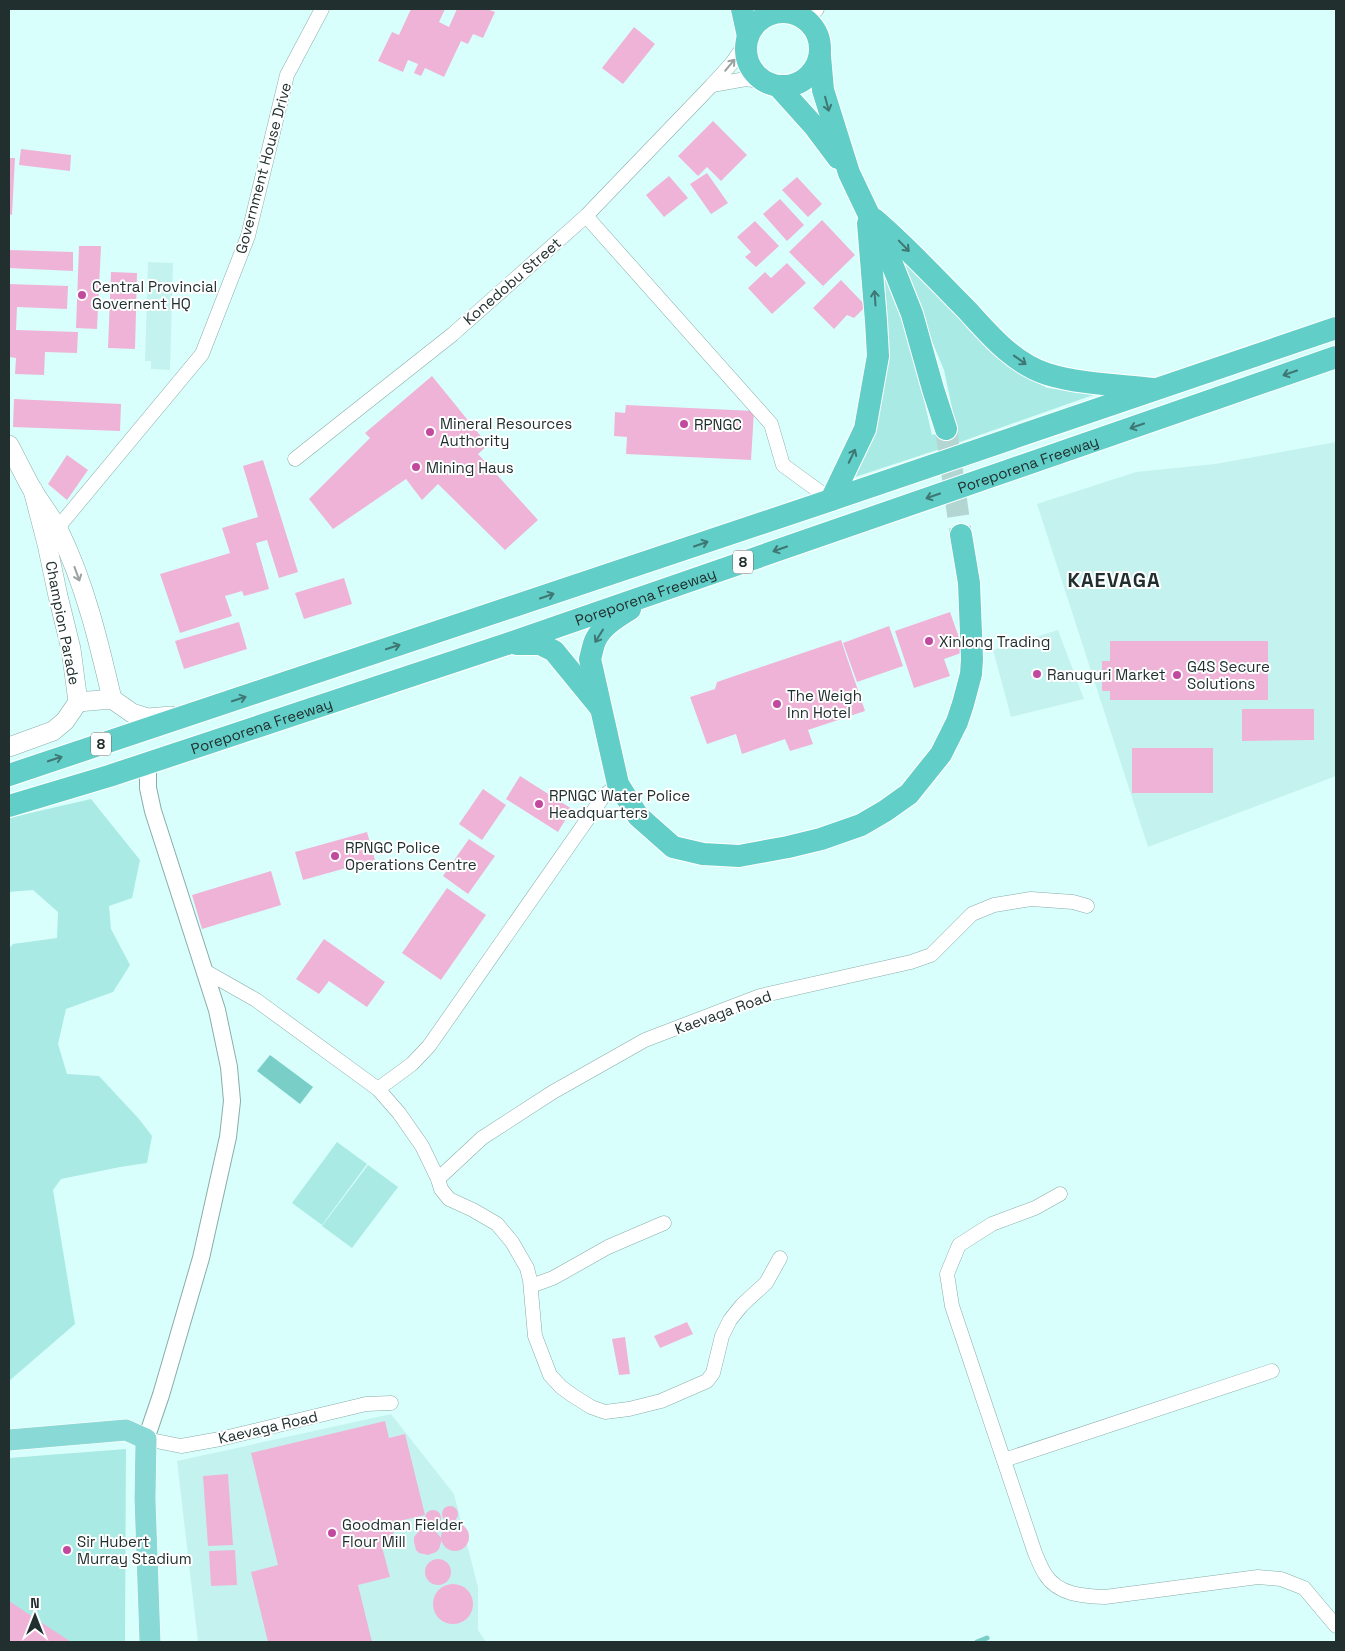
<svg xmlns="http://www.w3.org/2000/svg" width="1345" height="1651" viewBox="0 0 1345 1651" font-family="'Space Grotesk',sans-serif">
	<rect width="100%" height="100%" fill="#d9fffc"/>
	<!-- built -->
	<g fill="#c4f3ef">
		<polygon points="148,262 173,263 170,370 151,369 151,361 145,361"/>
		<polygon points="1336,442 1336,776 1148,847 1037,504 1136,472 1215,464"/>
		<polygon points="1058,630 1084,699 1011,717 993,650"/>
		<polygon points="391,1414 454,1494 478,1587 478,1630 486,1642 198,1642 177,1461"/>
	</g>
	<!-- green -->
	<g fill="#aaeae5">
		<polygon points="895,245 1004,363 1047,388 1096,394 946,447 852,478 864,451 879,255 912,348 932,435 956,427 944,370 924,322"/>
		<polygon points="91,799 140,860 132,898 109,906 111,929 130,965 113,992 66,1009 58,1044 67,1074 99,1076 139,1119 152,1136 147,1163 120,1167 61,1179 53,1190 75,1324 9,1381 9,949 13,944 57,938 58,912 33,890 9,892 9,818"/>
		<polygon points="337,1142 367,1164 322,1225 292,1203"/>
		<polygon points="368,1165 398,1187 352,1248 322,1226"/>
		<polygon points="126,1449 125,1642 9,1642 9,1458"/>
	</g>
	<!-- water -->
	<polygon fill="#79cec8" points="270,1055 313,1087 300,1104 257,1071"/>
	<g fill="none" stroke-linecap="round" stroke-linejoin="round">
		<!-- stream -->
		<polyline stroke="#79cec8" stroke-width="5" points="977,1642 987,1638"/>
	</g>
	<!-- building -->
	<g fill="#efb3d8">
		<polygon points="411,9 445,9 439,22 449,27 457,9 487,9 495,12 483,38 473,34 468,44 461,41 444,77 425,68 421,76 414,73 418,64 408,60 403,72 378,61 392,32 399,35"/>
		<polygon points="634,27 655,44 623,84 602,68"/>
		<polygon points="713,121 747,155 721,181 707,167 698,176 678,156"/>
		<polygon points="21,149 71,155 70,171 19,165"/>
		<polygon points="9,158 15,158 12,215 9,214"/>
		<polygon points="707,173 728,203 711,214 690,184"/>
		<polygon points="669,176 688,198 664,217 646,195"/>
		<polygon points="797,177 822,204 808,217 782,190"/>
		<polygon points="780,199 804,225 787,241 763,214"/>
		<polygon points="822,220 855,255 823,286 789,252"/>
		<polygon points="755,221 779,246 756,267 745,257 751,252 737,237"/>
		<polygon points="79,246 101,246 97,329 76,328"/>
		<polygon points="9,250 73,252 73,271 9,268"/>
		<polygon points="787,263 806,283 772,314 748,288 765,272 771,278"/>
		<polygon points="111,272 137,273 135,349 108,348"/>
		<polygon points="841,280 866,306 854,318 847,315 834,329 813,308"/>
		<polygon points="9,284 68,286 67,309 17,307 16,330 78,332 77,353 45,352 44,375 15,374 16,358 9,357"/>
		<polygon points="432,376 488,445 478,454 538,520 505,550 438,484 422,500 406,479 333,529 309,499 370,438 365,433"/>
		<polygon points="14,399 121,404 120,431 13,427"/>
		<polygon points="626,405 754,411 751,460 626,454 627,437 614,436 615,412 625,413"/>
		<polygon points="67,455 88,470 67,500 48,484"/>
		<polygon points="263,460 298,572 279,578 267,540 256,543 269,589 244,596 242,591 225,596 232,616 180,633 160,574 230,553 222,528 258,517 243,466"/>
		<polygon points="344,578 352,604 304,619 295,593"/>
		<polygon points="950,612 964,652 944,659 950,676 914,688 895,631"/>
		<polygon points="239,622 247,649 184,669 175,641"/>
		<polygon points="889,626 903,666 857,682 843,643"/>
		<polygon points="841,640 865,711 808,730 813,744 790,751 785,739 742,754 736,734 707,744 690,697 715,689 717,682"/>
		<polygon points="1110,641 1268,641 1268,700 1110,700 1110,691 1102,691 1102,661 1110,661"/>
		<polygon points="1242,709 1314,709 1314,740 1242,741"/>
		<rect x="1132" y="748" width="81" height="45"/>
		<polygon points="520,776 572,809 558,832 506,799"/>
		<polygon points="483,789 506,805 482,840 459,824"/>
		<polygon points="367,832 375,860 303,880 295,852"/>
		<polygon points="469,839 495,856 468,894 443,876"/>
		<polygon points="271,871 281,905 202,929 192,895"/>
		<polygon points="447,888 486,915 441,980 402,953"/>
		<polygon points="324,939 385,982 367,1007 329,981 319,994 296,979"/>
		<polygon points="687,1322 693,1334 660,1348 654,1336"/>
		<polygon points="625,1337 630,1374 619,1375 612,1339"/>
		<polygon points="385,1421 389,1438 405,1434 425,1515 391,1523 396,1543 382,1547 390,1577 358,1585 372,1642 268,1642 251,1572 278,1565 251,1453"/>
		<polygon points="228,1474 233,1545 208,1546 203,1476"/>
		<circle cx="450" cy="1514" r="8"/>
		<circle cx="433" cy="1518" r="8"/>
		<circle cx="455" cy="1537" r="14"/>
		<polygon points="428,1528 436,1532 442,1539 439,1549 436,1552 428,1555 419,1553 416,1550 414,1542 414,1537 420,1530"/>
		<polygon points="235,1550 237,1585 211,1586 209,1551"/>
		<circle cx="438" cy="1572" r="13"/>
		<circle cx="453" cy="1604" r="20"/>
		<polygon points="9,1601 71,1642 9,1642"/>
	</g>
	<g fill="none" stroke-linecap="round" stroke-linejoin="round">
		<!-- trunk-tunnel -->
		<polyline stroke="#b4d6d3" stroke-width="22" stroke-dasharray="22 11" stroke-linecap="butt" points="946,429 961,535"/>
		<!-- minor casing -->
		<g stroke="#89adaa" stroke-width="15">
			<g id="minor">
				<polyline points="807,20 817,9"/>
				<polyline points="712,85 746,79 766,82"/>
				<polyline points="586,216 771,424 783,465 831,500"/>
				<polyline points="295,459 453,334 586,216 712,85 732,63 746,43"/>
				<polyline points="53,536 60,525 202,354 248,236 287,75 322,9"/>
				<polyline points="205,971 256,1000 378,1089 399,1113 422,1146 438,1179 441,1189 449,1199 473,1210 497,1224 512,1242 527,1268 530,1280 535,1336 550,1375 561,1387 572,1395 591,1407 605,1412 629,1409 661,1401 707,1381 713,1373 722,1336 730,1320 742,1305 766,1283 780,1258"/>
				<polyline points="378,1089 412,1064 429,1046 603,797 618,784"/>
				<polyline points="438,1179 482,1138 553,1092 645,1040 760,996 911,962 931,955 972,914 994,905 1031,899 1073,902 1087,906"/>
				<path d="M1060,1194l-25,14 -43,16 -33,21 -12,29 5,32 83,247c3,7 6,15 10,21 13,21 38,22 60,23l153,-20 23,2 23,9 32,38"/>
				<polyline points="531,1286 553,1278 608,1247 664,1223"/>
				<polyline points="146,1439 181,1446 220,1439 366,1404 391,1403"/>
				<polyline points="1004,1460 1272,1371"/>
			</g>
		</g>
		<!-- tertiary casing -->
		<g stroke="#89adaa" stroke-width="18">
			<polyline id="tertiary" points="146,1439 161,1395 201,1258 228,1137 232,1101 229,1067 217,1010 153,811 148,788 148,763"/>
		</g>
		<!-- secondary casing -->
		<g stroke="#89adaa" stroke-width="20">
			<g id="secondary">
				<path d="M9,445c8,15 15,30 23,44 8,14 19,27 27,42 26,53 40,112 53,168"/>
				<polyline points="78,702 112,699 132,713 148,718 171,716"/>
				<polyline points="9,747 53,731 65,721 78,702 71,649 58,596 47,544 33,490"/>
			</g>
		</g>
		<!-- primary casing -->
		<g stroke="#fff" stroke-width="22">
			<polyline id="primary" points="9,1440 126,1430 146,1439 145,1499 150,1642"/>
		</g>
		<!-- trunk casing -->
		<g stroke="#fff" stroke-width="24">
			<g id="trunk">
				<polyline points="742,9 748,36"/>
				<circle cx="783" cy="49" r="37"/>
				<polyline points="820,56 823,90 849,173 890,259 912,314 933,389 946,429"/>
				<polyline points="778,86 814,126 838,158"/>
				<path d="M874,219c33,28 62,60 93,91 23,25 46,53 80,64 32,10 72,11 106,15"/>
				<polyline points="831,500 865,429 878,356 876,321 868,223"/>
				<path d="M630,609c-12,8 -27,16 -34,30 -3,5 -4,14 -6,20l28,125 20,32 35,31 30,7 36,2 49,-9 33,-8 40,-14 24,-14 24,-17 32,-40 16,-32 6,-18 8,-30 1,-15 -3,-76 -8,-48"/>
				<polyline points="517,644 540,644 554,651 599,706"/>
				<polyline points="9,775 831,500 1336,328"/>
				<path id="s1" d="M9,806l100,-30 398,-132 829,-287"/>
			</g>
		</g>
		<!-- minor -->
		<use href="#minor" stroke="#fff" stroke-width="14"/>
		<!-- tertiary -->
		<use href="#tertiary" stroke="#fff" stroke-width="16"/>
		<!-- secondary -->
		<use href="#secondary" stroke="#fff" stroke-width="19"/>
		<!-- primary -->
		<use href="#primary" stroke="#89dad6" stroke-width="21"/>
		<!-- trunk -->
		<use href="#trunk" stroke="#62cec8" stroke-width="22"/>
	</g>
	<!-- one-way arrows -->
	<defs><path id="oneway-shaft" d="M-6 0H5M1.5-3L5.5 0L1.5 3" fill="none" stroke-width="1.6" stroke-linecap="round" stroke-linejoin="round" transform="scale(1.25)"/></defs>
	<g stroke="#9ba2a1">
		<use href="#oneway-shaft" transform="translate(730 65) rotate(-50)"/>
		<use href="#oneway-shaft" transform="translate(77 574) rotate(70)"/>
	</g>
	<g stroke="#3e7774">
		<use href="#oneway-shaft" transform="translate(827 104) rotate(75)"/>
		<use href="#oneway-shaft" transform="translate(904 246) rotate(46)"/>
		<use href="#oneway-shaft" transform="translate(875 298) rotate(-94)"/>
		<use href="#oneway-shaft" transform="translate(1020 360) rotate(36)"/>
		<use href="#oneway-shaft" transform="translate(1290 373) rotate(161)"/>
		<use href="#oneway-shaft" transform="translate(1137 426) rotate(161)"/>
		<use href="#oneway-shaft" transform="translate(852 456) rotate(-64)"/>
		<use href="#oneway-shaft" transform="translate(933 496) rotate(161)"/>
		<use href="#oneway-shaft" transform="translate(701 544) rotate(-19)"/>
		<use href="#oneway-shaft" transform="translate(780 549) rotate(161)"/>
		<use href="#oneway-shaft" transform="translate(547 596) rotate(-19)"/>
		<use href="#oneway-shaft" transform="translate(599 636) rotate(122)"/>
		<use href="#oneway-shaft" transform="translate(393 647) rotate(-18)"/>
		<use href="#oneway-shaft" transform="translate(239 699) rotate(-18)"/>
		<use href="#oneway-shaft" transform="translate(55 759) rotate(-18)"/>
	</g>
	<!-- markers -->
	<g fill="#c24a9e" stroke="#fff" stroke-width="2">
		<circle cx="82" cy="295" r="5"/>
		<circle cx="684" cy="424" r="5"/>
		<circle cx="430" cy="432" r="5"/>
		<circle cx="416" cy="467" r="5"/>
		<circle cx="929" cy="641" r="5"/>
		<circle cx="1037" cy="674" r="5"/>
		<circle cx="1177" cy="675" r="5"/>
		<circle cx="777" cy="704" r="5"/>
		<circle cx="539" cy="804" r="5"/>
		<circle cx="335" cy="856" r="5"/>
		<circle cx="332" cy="1533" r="5"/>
		<circle cx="67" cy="1550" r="5"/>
	</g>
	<g text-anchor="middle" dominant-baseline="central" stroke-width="4" stroke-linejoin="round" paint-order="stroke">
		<!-- shield labels -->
		<g fill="#fff" stroke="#646e6d" stroke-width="1">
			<rect x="733" y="550.5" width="20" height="23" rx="4"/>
			<rect x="91" y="732.5" width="20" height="23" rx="4"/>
		</g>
		<g font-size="14" font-weight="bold" fill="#21302f">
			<text x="743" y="562">8</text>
			<text x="101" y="744">8</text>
		</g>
		<!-- street labels -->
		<g font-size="15" fill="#21302f" stroke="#fff">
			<text transform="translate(263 168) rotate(-75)">Government House Drive</text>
			<text transform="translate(512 281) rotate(-41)">Konedobu Street</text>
			<text stroke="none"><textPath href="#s1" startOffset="1075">Poreporena Freeway</textPath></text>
			<text stroke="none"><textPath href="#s1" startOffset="670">Poreporena Freeway</textPath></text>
			<text transform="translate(63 623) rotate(79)">Champion Parade</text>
			<text stroke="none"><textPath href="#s1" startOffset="265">Poreporena Freeway</textPath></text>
			<text transform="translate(723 1012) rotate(-20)">Kaevaga Road</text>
			<text transform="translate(268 1427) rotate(-13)">Kaevaga Road</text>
		</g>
		<!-- poi labels -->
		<g font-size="15" fill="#21302f" stroke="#fff" text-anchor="start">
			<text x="92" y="286">Central Provincial<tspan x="92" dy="17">Governent HQ</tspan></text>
			<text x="440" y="423">Mineral Resources<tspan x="440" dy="17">Authority</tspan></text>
			<text x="694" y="424">RPNGC</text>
			<text x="426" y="467">Mining Haus</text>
			<text x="939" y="641">Xinlong Trading</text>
			<text x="1187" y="666">G4S Secure<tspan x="1187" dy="17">Solutions</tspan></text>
			<text x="1047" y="674">Ranuguri Market</text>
			<text x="787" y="695">The Weigh<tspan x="787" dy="17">Inn Hotel</tspan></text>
			<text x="549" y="795">RPNGC Water Police<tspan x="549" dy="17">Headquarters</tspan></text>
			<text x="345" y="847">RPNGC Police<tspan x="345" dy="17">Operations Centre</tspan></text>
			<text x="342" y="1524">Goodman Fielder<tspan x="342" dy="17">Flour Mill</tspan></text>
			<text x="77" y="1541">Sir Hubert<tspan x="77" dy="17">Murray Stadium</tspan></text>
		</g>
		<!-- district labels -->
		<g font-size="20" font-weight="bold" letter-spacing="1" fill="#21302f" stroke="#fff">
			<text x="1114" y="580">KAEVAGA</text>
		</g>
	</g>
	<!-- border -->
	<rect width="1345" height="1651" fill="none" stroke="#21302f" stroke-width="20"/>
	<!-- north arrow -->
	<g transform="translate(35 1616)" stroke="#ffffff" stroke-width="4" paint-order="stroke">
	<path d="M0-4L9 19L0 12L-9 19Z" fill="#21302f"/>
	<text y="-8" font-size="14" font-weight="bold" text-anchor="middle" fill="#21302f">N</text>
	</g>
</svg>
